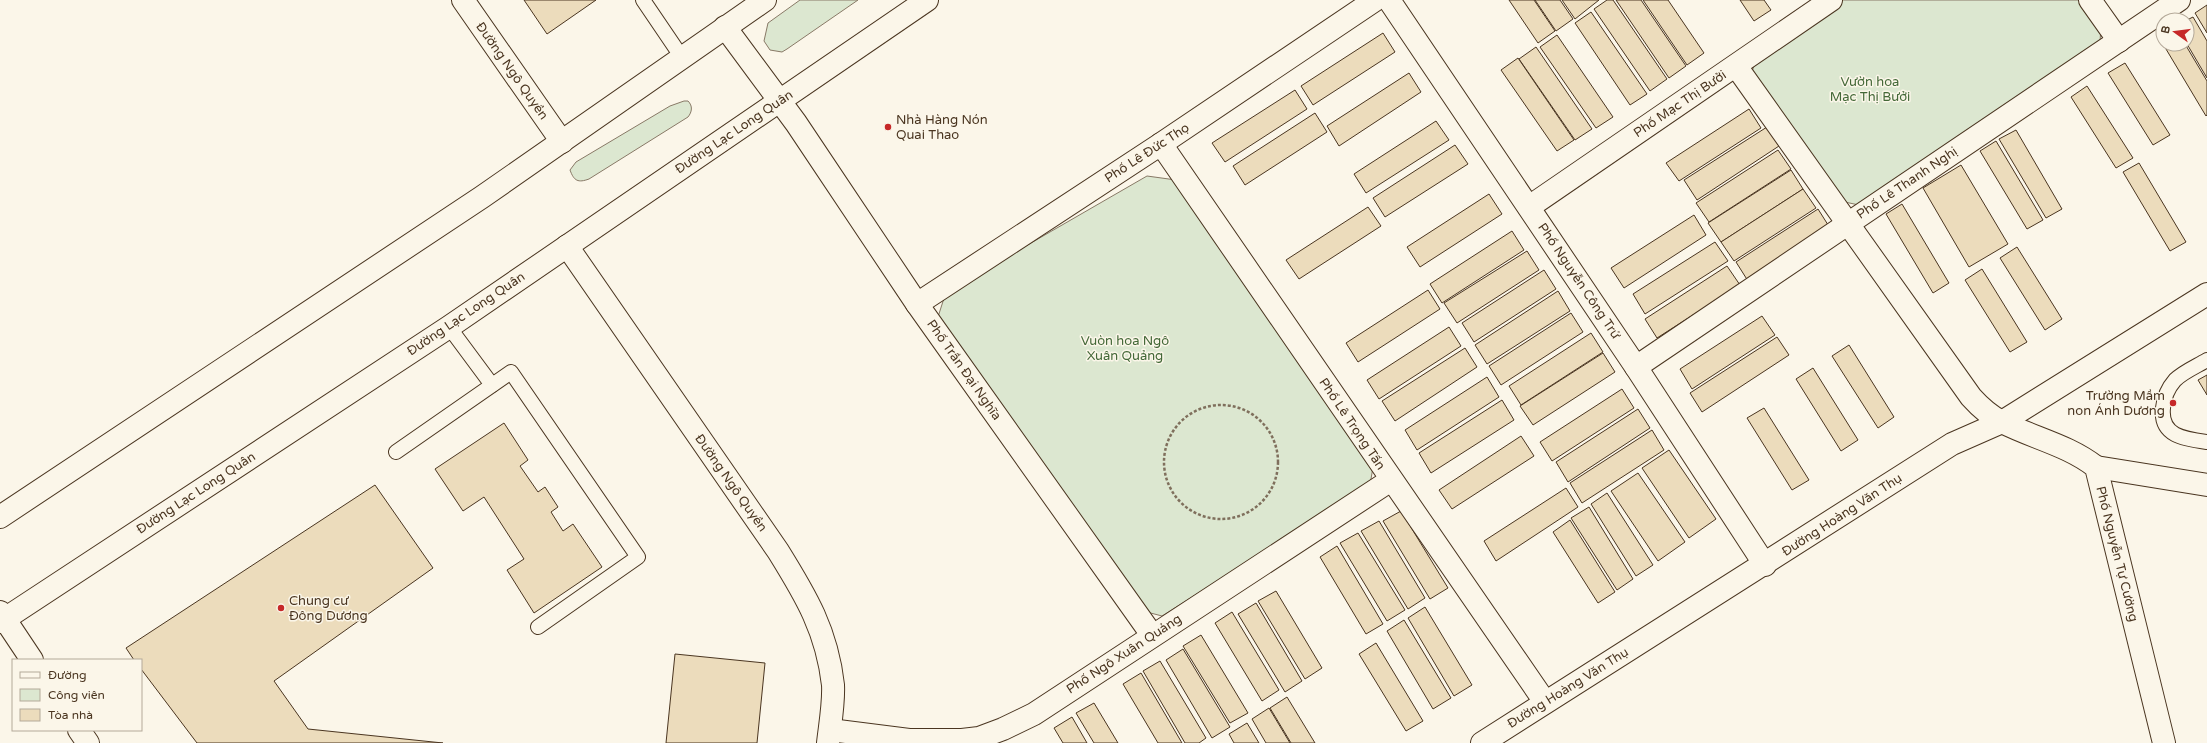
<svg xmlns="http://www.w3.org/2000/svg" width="2207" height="743" viewBox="0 0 2207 743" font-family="'Varela Round',sans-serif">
	<rect width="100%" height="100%" fill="#fbf6e9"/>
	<!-- green -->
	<g fill="#dce7d0" stroke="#887966">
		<polygon points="800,0 858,0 787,49 782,52 770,50 764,41 768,23"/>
		<polygon points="1839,0 2083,0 2101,24 2100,43 1859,205 1840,201 1751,75 1757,56"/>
		<path d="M684,101h4c5,5 4,11 0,16l-99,62c-11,4 -15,2 -19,-9l6,-8 94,-56z"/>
		<polygon points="1147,176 1176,180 1373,467 1370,485 1162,616 1143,611 937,320 946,292"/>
	</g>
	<!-- building -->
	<g fill="#ecdcbc" stroke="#4a3520">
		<polygon points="524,0 596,0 547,34"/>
		<polygon points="1509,0 1534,0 1555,31 1538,43"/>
		<polygon points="1535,0 1560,0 1573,19 1556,31"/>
		<polygon points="1562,0 1599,0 1575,19"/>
		<polygon points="1607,0 1613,0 1667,79 1650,91 1594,9"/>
		<polygon points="1616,0 1641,0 1686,66 1669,78"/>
		<polygon points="1643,0 1668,0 1704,53 1687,65"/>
		<polygon points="1740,0 1764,0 1771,10 1754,21"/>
		<polygon points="2207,5 2207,33 2195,13"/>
		<polygon points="1591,12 1647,94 1630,105 1575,23"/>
		<polygon points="2193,17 2207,41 2207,78 2187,44 2187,20"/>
		<polygon points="1383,33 1395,52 1313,105 1301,86"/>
		<polygon points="1557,35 1613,117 1596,128 1540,47"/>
		<polygon points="2163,44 2185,44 2207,81 2207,115 2206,116"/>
		<polygon points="1536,47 1592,129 1575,140 1519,59"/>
		<polygon points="1518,58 1574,140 1557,151 1501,70"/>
		<polygon points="2125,63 2170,135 2153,145 2108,73"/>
		<polygon points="1409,73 1421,92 1339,146 1327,126"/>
		<polygon points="2087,86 2133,158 2116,168 2071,97"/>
		<polygon points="1295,90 1307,109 1225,162 1212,143"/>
		<polygon points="1749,109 1761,128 1679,181 1666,163"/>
		<polygon points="1315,113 1327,132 1245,185 1233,166"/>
		<polygon points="1436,121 1449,140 1366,193 1354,174"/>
		<polygon points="1767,127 1779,146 1697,200 1684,180"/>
		<polygon points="2016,130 2062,209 2046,218 1999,139"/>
		<polygon points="1996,141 2043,220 2027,229 1980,151"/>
		<polygon points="1455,145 1468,164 1385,217 1373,198"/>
		<polygon points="1778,150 1791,169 1709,222 1696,203"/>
		<polygon points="2139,163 2186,242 2170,251 2123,172"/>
		<polygon points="1961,165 2008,244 1969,267 1923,188"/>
		<polygon points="1791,170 1803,189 1721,242 1708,223"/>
		<polygon points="1803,189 1816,208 1734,261 1721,242"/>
		<polygon points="1489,194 1502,214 1420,267 1407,247"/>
		<polygon points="1902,204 1949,283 1933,293 1886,214"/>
		<polygon points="1368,207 1381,226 1299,279 1286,260"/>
		<polygon points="1818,209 1830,228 1748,281 1736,262"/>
		<polygon points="1694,215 1706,235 1624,288 1611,268"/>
		<polygon points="1512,231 1524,250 1442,303 1430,284"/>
		<polygon points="1715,242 1728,261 1645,314 1633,294"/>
		<polygon points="2017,247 2062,319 2045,330 2000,258"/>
		<polygon points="1527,251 1539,270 1457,323 1444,303"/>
		<polygon points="1727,266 1740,285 1657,338 1645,319"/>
		<polygon points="1982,269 2027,342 2010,352 1965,280"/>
		<polygon points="1544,270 1556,289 1474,342 1462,323"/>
		<polygon points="1428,290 1440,309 1358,362 1346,343"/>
		<polygon points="1558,291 1570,311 1487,364 1475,345"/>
		<polygon points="1571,313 1583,332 1501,385 1489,366"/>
		<polygon points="1762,316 1775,335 1692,389 1680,369"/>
		<polygon points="1449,327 1461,346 1379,399 1367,380"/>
		<polygon points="1591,333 1603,352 1521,405 1509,386"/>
		<polygon points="1777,337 1789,355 1702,412 1690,393"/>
		<polygon points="1849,345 1894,417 1878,428 1832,356"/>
		<polygon points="1465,348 1477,367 1395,421 1382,401"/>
		<polygon points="1603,353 1615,372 1533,425 1520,406"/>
		<polygon points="1813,368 1858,440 1841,451 1796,379"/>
		<polygon points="2207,375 2207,395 2198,380"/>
		<polygon points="1487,377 1499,397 1417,450 1405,430"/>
		<polygon points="1622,389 1634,408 1552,461 1540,442"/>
		<polygon points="1502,400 1514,420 1431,473 1419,453"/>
		<polygon points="1764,408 1809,480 1792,490 1747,418"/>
		<polygon points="1638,409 1650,428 1568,482 1556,462"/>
		<polygon points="504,423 528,460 520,466 538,492 545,487 558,507 551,512 563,531 573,524 602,567 534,613 507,570 524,559 484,497 463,511 435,469"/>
		<polygon points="1652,430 1664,450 1582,503 1570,483"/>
		<polygon points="1521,436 1534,456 1452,509 1439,490"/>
		<polygon points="1669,450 1716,519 1689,538 1642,468"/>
		<polygon points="1638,473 1685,542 1658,561 1611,491"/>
		<polygon points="375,485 433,568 274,681 308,729 443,743 197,743 141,669 141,660 134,660 126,648"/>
		<polygon points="1566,488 1578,507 1496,561 1484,541"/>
		<polygon points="1607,493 1653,565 1636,576 1591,504"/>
		<polygon points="1589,507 1633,579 1617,590 1571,518"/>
		<polygon points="1401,511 1448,588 1430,599 1383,521"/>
		<polygon points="1570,520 1615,592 1598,603 1553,532"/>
		<polygon points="1379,521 1425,598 1408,609 1361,531"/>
		<polygon points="1358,533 1405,610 1387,621 1340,543"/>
		<polygon points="1337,546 1383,624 1366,634 1320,557"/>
		<polygon points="1276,591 1322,668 1305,679 1258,601"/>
		<polygon points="1256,603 1302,681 1285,692 1238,614"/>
		<polygon points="1425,607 1472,685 1454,696 1408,618"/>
		<polygon points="1232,612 1279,690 1262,701 1215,623"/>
		<polygon points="1404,620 1451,698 1433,709 1387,631"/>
		<polygon points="1201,635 1248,713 1230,723 1183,646"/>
		<polygon points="1376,643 1423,721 1406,731 1359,654"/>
		<polygon points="1183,649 1230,727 1212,738 1166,660"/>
		<polygon points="675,654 765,663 757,743 666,743"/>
		<polygon points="1160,661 1206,738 1199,743 1185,743 1143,671"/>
		<polygon points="1141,673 1182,743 1158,743 1123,684"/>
		<polygon points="1287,697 1315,743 1291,743 1270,708"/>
		<polygon points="1094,703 1118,743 1094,743 1076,713"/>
		<polygon points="1269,708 1290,743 1266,743 1252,719"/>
		<polygon points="1072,717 1087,743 1063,743 1054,728"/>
		<polygon points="1247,723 1259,743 1234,743 1229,734"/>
	</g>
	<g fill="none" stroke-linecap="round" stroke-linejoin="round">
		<!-- lane casing -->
		<g stroke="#4a3520" stroke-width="16">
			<g id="lane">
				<polyline points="643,0 683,59"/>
				<polyline points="449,327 492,385"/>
				<path d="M2207,360c-10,6 -24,12 -32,20 -7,8 -11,17 -12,28 -3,28 21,31 44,34"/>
				<polyline points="396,452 511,372 638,557 538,627"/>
			</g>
		</g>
		<!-- street casing -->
		<g stroke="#4a3520" stroke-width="24">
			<g id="street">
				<polyline points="463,0 562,142"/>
				<polyline points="1389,0 1636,367 1765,565"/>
				<polyline points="2090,0 2119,41"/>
				<polyline points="725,27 796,123 917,304 1152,635"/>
				<path d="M1736,66l235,331c9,10 19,19 31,25 31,16 66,23 94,45l68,276"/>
				<polyline points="1161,144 1545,702"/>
				<polyline points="1529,207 1831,0"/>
				<polyline points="917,304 1161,144 1375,0"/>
				<polyline points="1636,367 2179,0"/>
				<polyline points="2096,467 2207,485"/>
				<polyline points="0,612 32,660"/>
				<polyline points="79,730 88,743"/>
				<polyline points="830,730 909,740 962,740 979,738 1003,729 1034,714 1391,480"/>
			</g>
		</g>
		<!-- secondary casing -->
		<g stroke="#4a3520" stroke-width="24">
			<g id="secondary">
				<path d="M567,246l211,305c28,45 49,80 55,134 1,18 -3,40 -5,58"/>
				<polyline points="0,517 482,197 765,0"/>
				<polyline points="0,622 449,327 927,0"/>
				<polyline points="1482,743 1952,444 2002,422 2207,294"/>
			</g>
		</g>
		<!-- path -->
		<circle stroke="#7f6f5c" stroke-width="2.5" stroke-dasharray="3 2" stroke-linecap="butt" cx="1221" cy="462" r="57"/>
		<!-- lane -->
		<use href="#lane" stroke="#fbf6e9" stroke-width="14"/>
		<!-- street -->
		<use href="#street" stroke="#fbf6e9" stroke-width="22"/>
		<!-- secondary -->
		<use href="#secondary" stroke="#fbf6e9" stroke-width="22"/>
	</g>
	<!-- markers -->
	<g fill="#c62828" stroke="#fbf6e9" stroke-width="1.5">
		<circle cx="888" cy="127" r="4"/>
		<circle cx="2173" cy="403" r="4"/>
		<circle cx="281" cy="608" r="4"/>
	</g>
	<g text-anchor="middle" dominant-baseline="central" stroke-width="3" stroke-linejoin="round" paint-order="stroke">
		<!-- street labels -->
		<g font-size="13" fill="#4a3520" stroke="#fbf6e9">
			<text transform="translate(512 71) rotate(55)">Đường Ngô Quyền</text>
			<text transform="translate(1680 104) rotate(-34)">Phố Mạc Thị Bưởi</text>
			<text transform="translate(734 132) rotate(-34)">Đường Lạc Long Quân</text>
			<text transform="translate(1147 153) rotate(-33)">Phố Lê Đức Thọ</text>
			<text transform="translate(1907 183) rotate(-34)">Phố Lê Thanh Nghị</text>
			<text transform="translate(1579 281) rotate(56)">Phố Nguyễn Công Trứ</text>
			<text transform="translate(466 314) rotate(-34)">Đường Lạc Long Quân</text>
			<text transform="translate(964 370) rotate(55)">Phố Trần Đại Nghĩa</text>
			<text transform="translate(1352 424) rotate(56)">Phố Lê Trọng Tấn</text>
			<text transform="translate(731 483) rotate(55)">Đường Ngô Quyền</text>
			<text transform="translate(196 493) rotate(-33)">Đường Lạc Long Quân</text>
			<text transform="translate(1842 515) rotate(-33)">Đường Hoàng Văn Thụ</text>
			<text transform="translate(2117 554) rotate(76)">Phố Nguyễn Tự Cường</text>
			<text transform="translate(1124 654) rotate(-33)">Phố Ngô Xuân Quảng</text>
			<text transform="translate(1568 688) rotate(-32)">Đường Hoàng Văn Thụ</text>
		</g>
		<!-- park labels -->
		<g font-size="13" fill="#436837" stroke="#fbf6e9">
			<text x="1870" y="82">Vườn hoa<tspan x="1870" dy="15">Mạc Thị Bưởi</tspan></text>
			<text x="1125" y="341">Vuòn hoa Ngô<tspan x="1125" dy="15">Xuân Quảng</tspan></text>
		</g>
		<!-- poi labels -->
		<g font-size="13" fill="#4a3520" stroke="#fbf6e9" text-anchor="start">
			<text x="896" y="120">Nhà Hàng Nón<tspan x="896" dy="15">Quai Thao</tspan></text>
			<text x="2165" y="396" text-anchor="end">Trường Mầm<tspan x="2165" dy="15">non Ánh Dương</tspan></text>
			<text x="289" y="601">Chung cư<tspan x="289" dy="15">Đông Dương</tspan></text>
		</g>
	</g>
	<!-- legend -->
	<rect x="12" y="659" width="130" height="72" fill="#fbf6e9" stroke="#b4a999"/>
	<rect x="20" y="672" width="20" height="6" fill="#fbf6e9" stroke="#b4a999"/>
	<text x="48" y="679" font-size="12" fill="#4a3520">Đường</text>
	<rect x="20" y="689" width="20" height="12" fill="#dce7d0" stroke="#b4a999"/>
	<text x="48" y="699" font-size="12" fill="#4a3520">Công viên</text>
	<rect x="20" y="709" width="20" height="12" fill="#ecdcbc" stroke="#b4a999"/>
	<text x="48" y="719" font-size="12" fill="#4a3520">Tòa nhà</text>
	<!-- north arrow -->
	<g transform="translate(2175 32) rotate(284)"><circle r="19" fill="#fbf6e9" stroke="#b4a999"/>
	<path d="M0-3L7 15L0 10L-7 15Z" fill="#c62828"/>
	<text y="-6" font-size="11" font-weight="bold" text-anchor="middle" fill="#4a3520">B</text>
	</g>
</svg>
